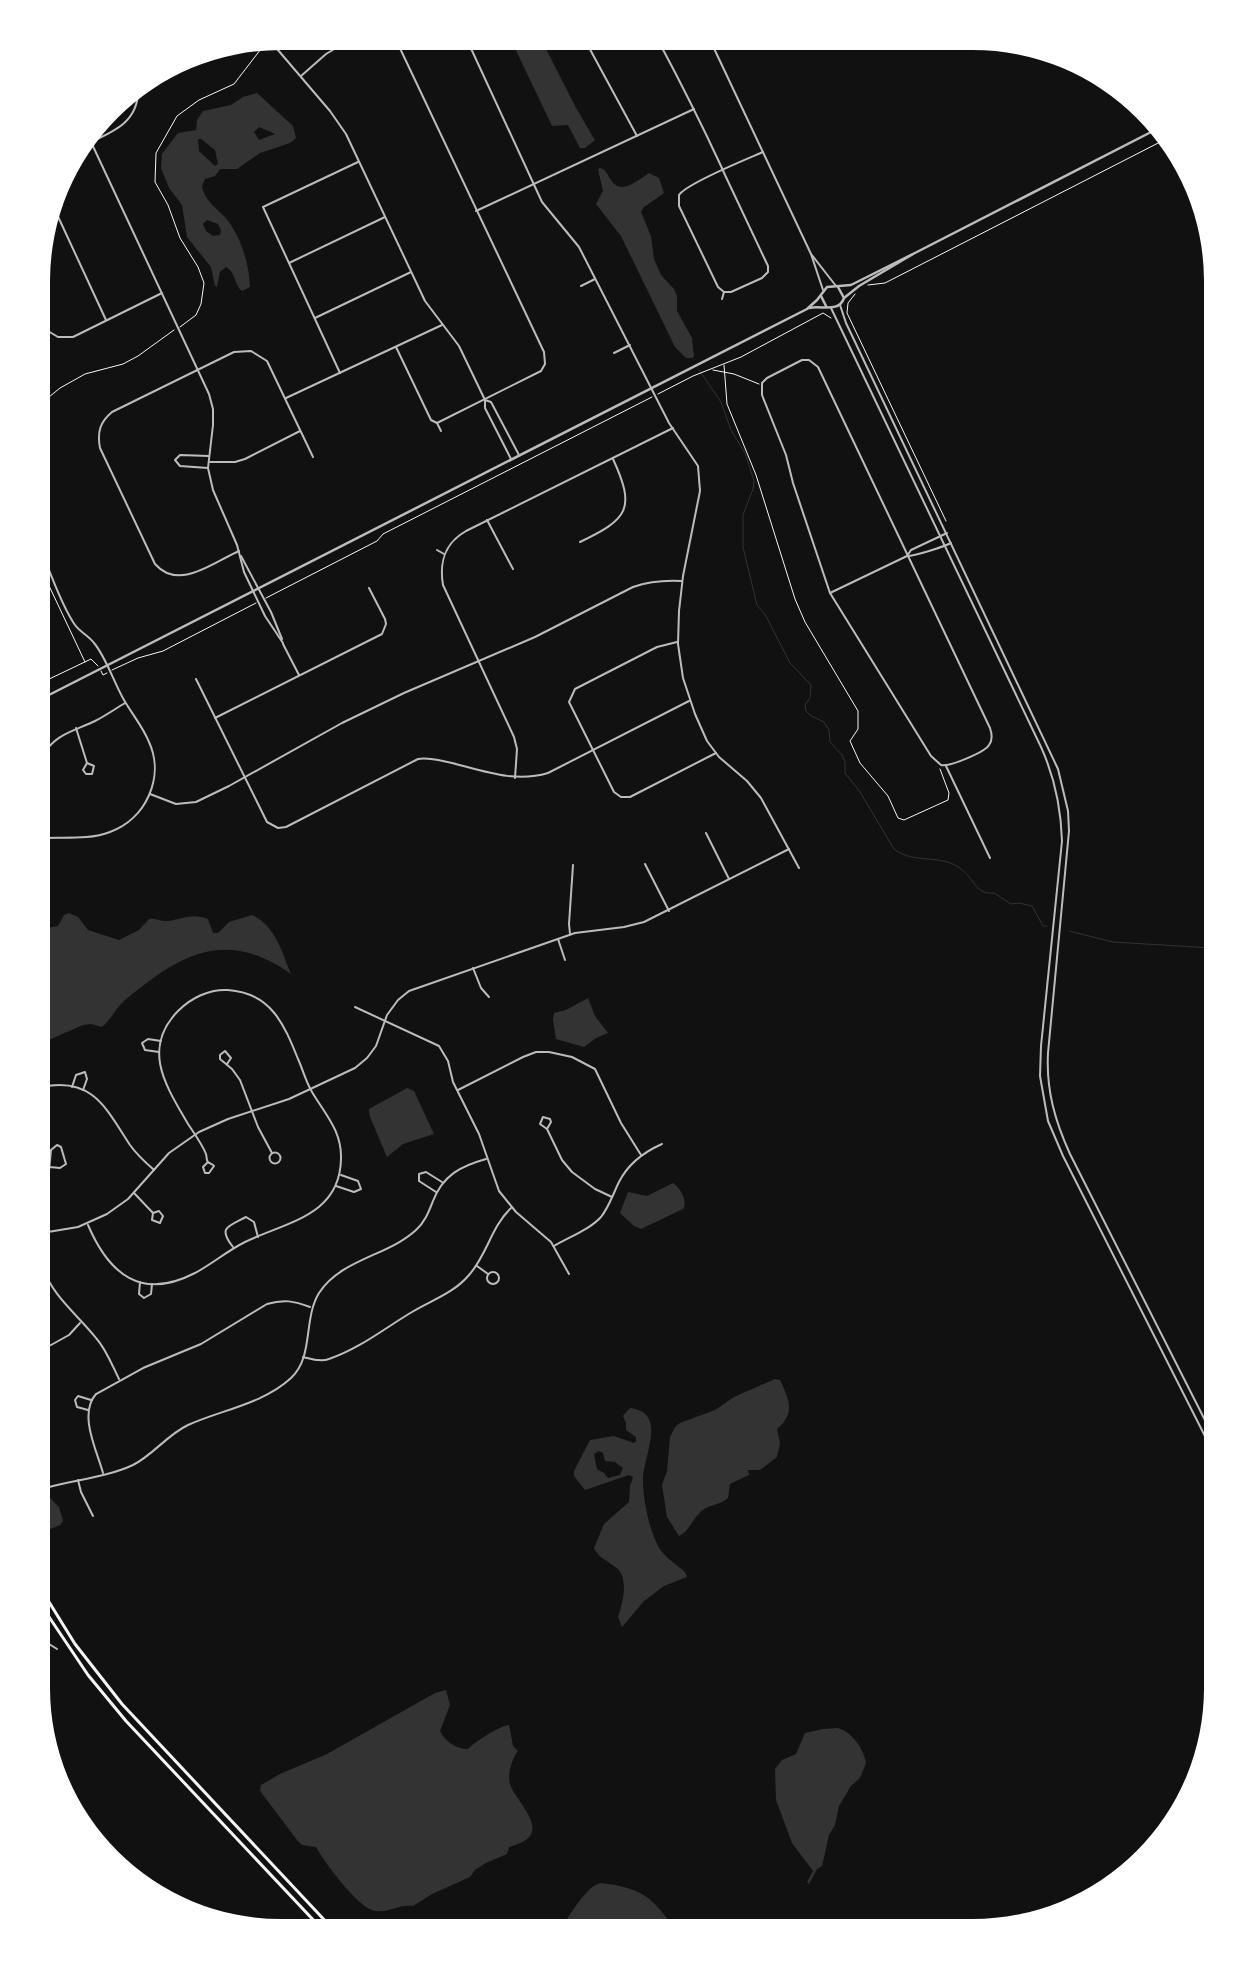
<svg xmlns="http://www.w3.org/2000/svg" width="1254" height="1969" viewBox="0 0 1254 1969" font-family="Helvetica,sans-serif">
	<rect width="100%" height="100%" fill="#111"/>
	<!-- water -->
	<g fill="#333" fill-rule="evenodd">
		<polygon points="512,42 542,42 544,45 575,106 593,137 595,140 585,148 580,148 568,125 552,126"/>
		<path d="M257,93l36,33 3,12 -6,5 -30,10 -23,16h-17l-5,7 -10,3 -3,7c2,14 14,22 23,31 16,19 24,46 25,70l-8,4c-8,-6 -6,-19 -16,-24l-6,5 -3,15 -2,-1 -4,-19 -24,-30 -5,-32 -13,-17 -8,-20 1,-14 16,-21 18,-3 1,-10 6,-9 28,-6 12,-8zM259,127l14,6 2,1 -16,6 -5,-8zM198,139h3l14,11 3,14 -3,2 -16,-15zM207,220l11,4 3,6 -1,5 -7,1 -7,-5 -3,-7z"/>
		<path d="M600,168c7,2 7,7 11,12 10,16 27,0 38,-7l10,5 5,15 -20,14 -3,5 10,24 3,23 7,16 13,14 3,7v15l15,27 2,19 -3,1h-5l-11,-11 -54,-111 -25,-32 7,-13 -5,-22z"/>
		<path d="M69,913l9,4 10,13 31,10 20,-10 10,-11c7,-1 12,3 20,2 15,-3 24,-8 39,-2l5,14h5l11,-11 23,-7c23,10 30,37 39,59 -67,-47 -112,-19 -167,27 -9,8 -13,19 -22,26l-11,-3 -8,1 -41,18v-114l16,-3 6,-11z"/>
		<polygon points="588,998 595,1016 608,1033 596,1038 584,1047 556,1039 553,1019 554,1013 566,1010"/>
		<polygon points="407,1088 414,1091 434,1134 403,1144 387,1157 370,1117 369,1109"/>
		<path d="M673,1183c7,5 14,16 11,25l-3,2 -40,19 -7,-3 -14,-13 8,-21 19,4z"/>
		<path d="M775,1379l5,1c10,21 15,33 -3,49l3,14 -3,14 -17,13h-12l1,5 -19,9 -2,14c-8,7 -17,6 -25,12 -10,7 -13,21 -24,26l-12,-19 -5,-32 5,-14 3,-34 5,-10 5,-4 35,-13 19,-13z"/>
		<path d="M630,1408c40,5 11,51 13,74 0,19 8,56 19,70 7,8 16,14 23,20l2,5 -23,9 -20,15 -22,26 -4,-10c5,-14 12,-42 -4,-51 -8,-6 -15,-8 -20,-18l10,-24 25,-22 1,-16 3,-9 -4,-2 -44,15 -11,-14v-5l16,-31 24,-4 20,7 2,-2v-4l-10,-7v-7l-3,-7zM599,1451l4,2 2,8 10,1 8,6 -3,7 -12,3 -4,-5 -7,-4 -3,-15z"/>
		<polygon points="50,1498 59,1507 63,1521 60,1525 41,1533 42,1500"/>
		<path d="M446,1690l4,15 -10,26c5,11 17,18 28,18 5,-6 33,-24 41,-24l4,21 5,5c-6,8 -11,23 -8,33 3,13 35,41 17,55 -5,4 -12,6 -18,8l-2,7 -21,9 -11,7 -5,7 -38,17 -19,12c-14,-2 -24,7 -38,5 -16,-2 -51,-49 -59,-64l-14,-2 -5,-5 -37,-49 1,-6 19,-11 47,-20 108,-61z"/>
		<path d="M838,1728c14,4 26,21 28,35l-6,15 -9,8 -12,20 -4,19 -6,10 -7,31 -5,3 -8,15 -2,-2 6,-11 -21,-28 -16,-43 -1,-31 7,-9 14,-6 9,-21 18,-4z"/>
		<path d="M601,1883c41,5 49,13 73,44h-112c8,-12 25,-42 39,-44z"/>
	</g>
	<g fill="none" stroke-linecap="round" stroke-linejoin="round">
		<!-- stream -->
		<g stroke="#333" stroke-width="1">
			<path d="M699,370l22,32 10,28 14,23 9,28 -1,8 -10,26v32l14,58 9,11 24,47 21,22 -1,13 -5,7 1,6 5,5 13,6 5,8 1,12 12,13 3,7v11l15,19 34,57c20,16 47,4 67,20 13,9 14,26 33,24l17,11 8,-1 13,3 11,20h4"/>
			<polyline points="1069,931 1113,942 1212,948"/>
		</g>
		<!-- path -->
		<g stroke="#f5f5f5" stroke-width="1">
			<polyline points="868,285 885,283 1166,139"/>
			<polyline points="855,294 848,303 847,313 946,521"/>
			<polyline points="180,327 196,315 201,304 204,283 198,267 180,238 168,205 155,182 156,153 177,116 199,100 234,84 264,45"/>
			<polyline points="724,365 727,404 756,475 795,599 805,622 858,711 858,729 850,741 860,763 888,796 898,818 904,820 948,800 949,793 940,769"/>
			<polyline points="713,370 734,374 759,384"/>
			<polyline points="658,394 693,376 741,357 823,313 831,318"/>
			<polyline points="43,402 60,388 85,374 123,364 138,356 174,330"/>
			<polyline points="43,444 47,437 43,421"/>
			<polyline points="43,573 85,662"/>
			<polyline points="266,598 377,541 383,534 652,397"/>
			<polyline points="112,670 138,658 163,651 256,603"/>
			<polyline points="101,671 103,675 107,673"/>
			<polyline points="43,682 91,659 98,666"/>
		</g>
		<!-- minor -->
		<g stroke="#bcbcbc" stroke-width="2">
			<polyline points="468,42 542,202 579,247 669,423 698,466 700,491 683,576 679,611 678,644 683,678 695,714 707,741 719,757 747,781 761,798 799,868"/>
			<polyline points="586,42 637,136"/>
			<path d="M659,42c22,41 42,81 62,124l4,9 43,91v6l-6,6 -31,14h-7l-6,-5 -39,-81v-11c8,-12 68,-36 84,-43"/>
			<polyline points="711,42 811,254 823,290"/>
			<polyline points="272,43 330,111 346,134 425,301 459,346 485,400 485,408 511,459"/>
			<polyline points="301,76 326,54 348,41"/>
			<polyline points="91,142 209,394 213,409 213,425 208,468 213,490 237,545 244,572 265,616 283,643"/>
			<path d="M91,142c24,-11 47,-21 47,-51"/>
			<polyline points="55,210 106,320"/>
			<polyline points="476,211 694,109"/>
			<polyline points="811,254 836,286"/>
			<polyline points="289,263 385,217"/>
			<polyline points="581,286 595,279"/>
			<polyline points="722,299 724,292"/>
			<path d="M840,305l6,18 212,446 10,42 1,20 -21,222c-2,37 7,68 22,101l142,280"/>
			<path d="M831,308l210,439c14,31 20,60 21,94l-21,205 -1,30 8,45 15,35 149,294"/>
			<polyline points="315,318 411,272"/>
			<polyline points="43,328 58,337 73,337 162,293"/>
			<polyline points="396,347 431,420 437,423 541,371 545,364 544,352 397,42"/>
			<polyline points="614,353 630,345"/>
			<path d="M802,360h7l9,7 172,361c2,6 3,12 -1,17 -4,7 -39,22 -48,20l-10,-9 -101,-163 -37,-110 -7,-28 -24,-60v-12l5,-5z"/>
			<polyline points="340,373 263,207 358,162"/>
			<polyline points="286,398 442,325"/>
			<polyline points="485,400 491,402 519,455"/>
			<polyline points="437,423 441,431"/>
			<polyline points="210,462 235,462 245,459 300,431"/>
			<polyline points="208,468 180,466 175,460 180,455 209,456"/>
			<polyline points="487,520 513,569"/>
			<path d="M580,542c48,-23 56,-33 33,-83"/>
			<polyline points="437,550 444,554"/>
			<path d="M239,551c-27,12 -60,40 -84,13l-55,-116c-3,-16 0,-26 12,-36l122,-60 17,-1 16,10 46,96"/>
			<polyline points="241,556 271,612 282,639"/>
			<polyline points="907,556 911,550 947,533"/>
			<path d="M830,593l77,-37c8,0 36,-9 44,-13"/>
			<polyline points="677,642 657,647 575,689 569,702 614,792 621,797 630,797 716,753"/>
			<polyline points="283,644 299,675"/>
			<path d="M196,679l71,143 11,6 8,-1 132,-68c12,-2 23,2 34,4 32,8 63,20 96,10l141,-72"/>
			<polyline points="215,718 382,634 386,624 385,619 369,588"/>
			<polyline points="76,728 87,763 83,770 86,774 92,774 94,766 87,763"/>
			<path d="M43,755c12,-21 31,-24 52,-34 10,-5 20,-12 30,-18"/>
			<polyline points="946,766 990,858"/>
			<path d="M515,778l2,-29 -3,-12 -71,-152c-4,-24 2,-42 23,-54l207,-103"/>
			<path d="M150,794l26,10 20,-2 33,-16 113,-63 62,-30 131,-56 98,-50c17,-6 31,-7 49,-6"/>
			<polyline points="706,833 729,879"/>
			<path d="M42,838c22,-1 48,2 68,-6 36,-13 55,-55 39,-90 -6,-15 -17,-28 -25,-42 -10,-17 -18,-43 -30,-57 -5,-7 -14,-11 -19,-18 -14,-20 -22,-47 -32,-69"/>
			<polyline points="645,864 669,911"/>
			<polyline points="570,934 569,924 573,865"/>
			<polyline points="558,939 565,960"/>
			<polyline points="473,968 481,988 489,997"/>
			<polyline points="355,1007 439,1046 448,1061 453,1082 479,1134 499,1191 516,1212 551,1242 569,1274"/>
			<polyline points="159,1052 145,1050 142,1043 148,1039 161,1041"/>
			<polyline points="227,1064 231,1058 225,1051 220,1055 220,1059 232,1069 240,1080 258,1127 272,1153"/>
			<path d="M42,1087c51,-11 65,23 88,58 7,10 15,17 24,25"/>
			<polyline points="72,1087 76,1075 85,1072 87,1079 83,1090"/>
			<polyline points="458,1090 523,1057 536,1052 549,1052 572,1057 595,1069 621,1123 641,1155"/>
			<polyline points="547,1129 551,1122 550,1119 543,1117 540,1124 547,1129 562,1160 572,1172 595,1189 612,1197"/>
			<circle cx="275" cy="1158" r="5.5"/>
			<polyline points="336,1186 354,1192 361,1189 358,1181 341,1175"/>
			<polyline points="436,1192 419,1181 419,1174 426,1172 442,1182"/>
			<polyline points="134,1193 153,1213 152,1220 160,1223 163,1216 159,1211 153,1213"/>
			<polyline points="42,1206 48,1181 51,1150 57,1145 61,1147 66,1164 60,1168 50,1167"/>
			<path d="M88,1225c21,49 53,76 107,48 17,-9 32,-22 50,-31 41,-20 95,-26 96,-83 1,-28 -16,-45 -29,-67 -6,-10 -9,-22 -14,-33 -14,-35 -27,-66 -70,-69 -19,-1 -37,8 -50,21 -37,38 -12,75 10,113 6,9 14,20 18,30 1,3 0,6 2,8 2,2 5,2 6,4l-5,7h-4l-2,-6 5,-5"/>
			<polyline points="42,1233 78,1227 107,1214 128,1199 169,1153 199,1132 228,1119 289,1099 355,1068 367,1058 376,1046 387,1015 398,1000 409,991 575,933 624,927 644,922 789,849"/>
			<path d="M554,1246c15,-9 35,-16 47,-29 8,-10 12,-23 18,-35 9,-18 25,-30 43,-38"/>
			<path d="M233,1247c-16,-20 -4,-21 13,-30l8,5 4,15"/>
			<path d="M42,1266c11,31 34,47 54,72 10,11 16,27 23,41"/>
			<polyline points="477,1266 488,1274"/>
			<circle cx="493" cy="1278" r="6"/>
			<polyline points="140,1282 139,1294 144,1298 151,1294 152,1284"/>
			<polyline points="42,1283 47,1281"/>
			<polyline points="42,1350 69,1335 80,1323"/>
			<path d="M303,1357c9,2 18,5 26,2 30,-10 56,-31 83,-47 20,-12 42,-19 57,-37 18,-20 22,-48 42,-67"/>
			<polyline points="88,1410 77,1407 75,1400 78,1396 91,1400"/>
			<path d="M103,1473c-6,-22 -25,-59 -7,-79l47,-26 58,-24 66,-40c17,-5 27,-3 43,3"/>
			<polyline points="78,1480 81,1492 93,1516"/>
			<path d="M42,1489c29,-9 63,-11 91,-24 20,-10 34,-30 55,-40 33,-15 75,-21 103,-47 23,-21 12,-59 28,-85 22,-34 69,-37 97,-63 9,-8 13,-19 17,-29 10,-26 28,-35 53,-42"/>
			<polyline points="41,1639 57,1649"/>
		</g>
		<!-- tertiary -->
		<g stroke="#bcbcbc" stroke-width="2.5">
			<polyline points="821,296 826,306"/>
			<polyline points="844,298 859,286 913,254 1157,129"/>
			<path d="M809,308c12,-3 30,5 35,-10l-6,-11"/>
			<polyline points="43,698 807,309 817,300 827,287 851,285 913,254"/>
		</g>
		<!-- primary -->
		<g stroke="#f5f5f5" stroke-width="3">
			<polyline points="41,1589 75,1644 122,1704 330,1926"/>
			<polyline points="41,1605 88,1675 126,1721 319,1926"/>
		</g>
	</g>
	<!-- crop -->
	<path d="M0 0H1254V1969H0ZM281 50H973A231 231 0 0 1 1204 281V1688A231 231 0 0 1 973 1919H281A231 231 0 0 1 50 1688V281A231 231 0 0 1 281 50Z" fill="#fff" fill-rule="evenodd"/>
</svg>
